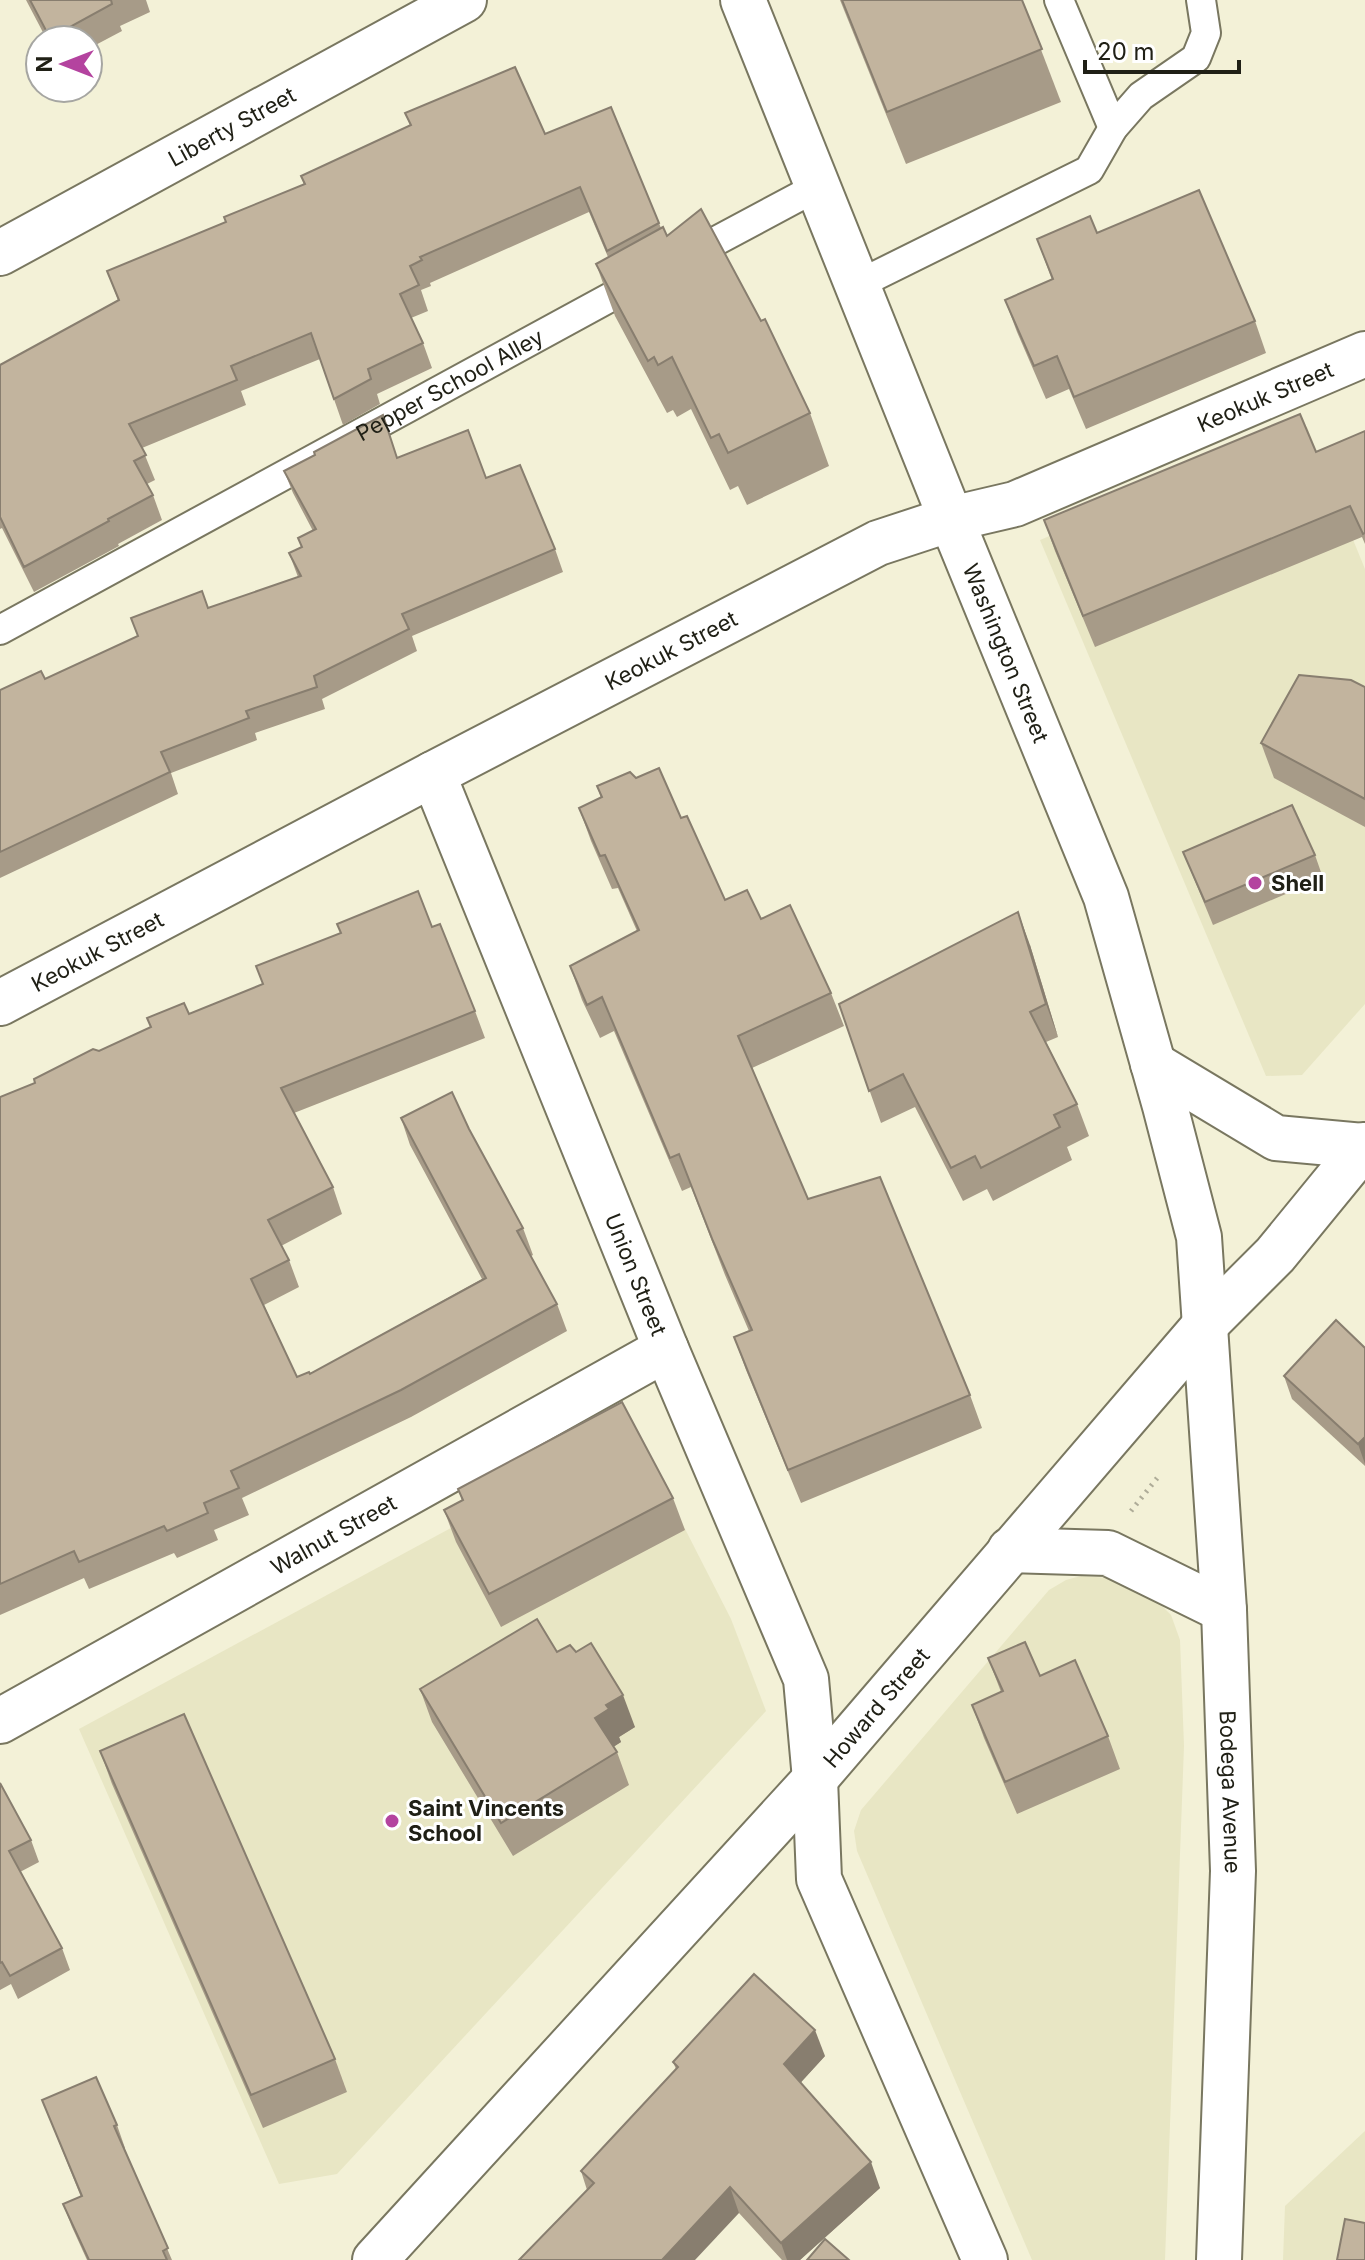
<svg xmlns="http://www.w3.org/2000/svg" width="1365" height="2260" viewBox="0 0 1365 2260" font-family="Inter,sans-serif">
	<rect width="100%" height="100%" fill="#f3f1d7"/>
	<!-- built -->
	<g fill="#e8e6c4">
		<polygon points="1307,427 1365,569 1365,1004 1302,1075 1266,1076 1040,540"/>
		<polygon points="634,1429 731,1619 766,1711 337,2174 279,2184 79,1729"/>
		<polygon points="1081,1576 1110,1578 1153,1597 1171,1615 1180,1640 1184,1746 1165,2260 1032,2260 857,1851 854,1831 861,1810 1049,1590 1066,1580"/>
		<polygon points="1365,2131 1365,2260 1283,2260 1285,2206"/>
	</g>
	<g fill="none" stroke-linecap="round" stroke-linejoin="round">
		<!-- service casing -->
		<g stroke="#797760" stroke-width="32">
			<g id="service">
				<polyline points="1059,0 1113,128"/>
				<polyline points="686,257 817,187"/>
				<polyline points="857,285 1089,170 1113,128 1141,96 1196,58 1206,33 1201,0"/>
				<path id="s1" d="M0,630l642,-350"/>
			</g>
		</g>
		<!-- minor casing -->
		<g stroke="#797760" stroke-width="48">
			<g id="minor">
				<path id="s2" d="M0,253l464,-253"/>
				<path id="s3" d="M951,519l64,-15 350,-150"/>
				<path id="s4" d="M433,774l233,575 140,330 9,100 4,100 166,381"/>
				<path id="s5" d="M0,1721l666,-372"/>
				<path id="s6" d="M375,2260l440,-481 390,-454"/>
			</g>
		</g>
		<!-- tertiary casing -->
		<g stroke="#797760" stroke-width="48">
			<g id="tertiary">
				<path id="s7" d="M0,1003l433,-229 445,-231 73,-24"/>
				<polyline points="1205,1325 1275,1255 1365,1145"/>
			</g>
		</g>
		<!-- primary casing -->
		<g stroke="#797760" stroke-width="48">
			<g id="primary">
				<path id="s8" d="M743,0l208,519 155,378 59,209 34,131 25,373 9,261 -14,389"/>
				<polyline points="1153,1064 1276,1138 1364,1146"/>
				<polyline points="1010,1550 1108,1553 1224,1610"/>
			</g>
		</g>
		<!-- path -->
		<polyline stroke="#aeac98" stroke-width="5" stroke-dasharray="2 6" stroke-linecap="butt" points="1131,1511 1158,1477"/>
		<!-- service -->
		<use href="#service" stroke="#fff" stroke-width="28"/>
		<!-- minor -->
		<use href="#minor" stroke="#fff" stroke-width="44"/>
		<!-- tertiary -->
		<use href="#tertiary" stroke="#fff" stroke-width="44"/>
		<!-- primary -->
		<use href="#primary" stroke="#fff" stroke-width="44"/>
	</g>
	<!-- wall -->
	<g fill="#a79b88">
		<polygon points="26,0 146,0 150,12 120,26 122,31 88,49 88,40 47,40"/>
		<polygon points="840,0 1022,0 1061,102 906,164"/>
		<polygon points="611,107 661,228 667,236 810,413 829,466 747,505 738,486 730,490 691,409 677,417 673,410 667,413 615,316 596,264 608,257 589,212 430,283 431,286 421,290 428,311 411,318 423,343 432,368 377,394 380,404 343,425 320,359 241,391 246,405 142,448 155,480 147,484 153,495 162,520 118,544 119,546 34,592 2,528 0,529 0,365 118,300 107,271 226,222 304,185 301,176 410,125 405,113 545,134"/>
		<polygon points="1097,233 1255,321 1266,353 1086,429 1069,389 1046,399 1017,332 1005,300 1052,280 1037,239"/>
		<polygon points="1365,431 1365,544 1362,537 1095,647 1055,551 1044,520 1316,452"/>
		<polygon points="398,458 486,478 555,549 563,572 412,636 417,651 322,699 325,709 255,733 257,740 171,773 178,794 0,878 0,690 45,679 208,608 298,577 289,553 301,547 313,531 293,493 284,471"/>
		<polygon points="1365,687 1365,827 1274,778 1261,743"/>
		<polygon points="597,786 681,818 725,900 761,919 831,993 844,1026 752,1068 808,1199 970,1395 982,1428 801,1503 746,1370 734,1337 749,1331 725,1275 691,1187 682,1191 614,1031 600,1038 582,1000 570,966 637,931 618,888 612,889 591,841 579,808 601,798"/>
		<polygon points="1183,852 1315,855 1323,878 1213,925"/>
		<polygon points="432,927 475,1011 485,1038 294,1113 333,1187 342,1214 281,1246 289,1260 299,1287 264,1305 297,1377 310,1374 482,1279 410,1145 401,1118 469,1129 523,1228 533,1255 531,1256 557,1304 567,1331 411,1417 242,1498 249,1515 214,1530 218,1540 177,1558 174,1553 89,1589 84,1578 0,1615 0,1097 35,1083 99,1051 189,1014"/>
		<polygon points="1030,945 1058,1037 1046,1042 1077,1104 1089,1136 1067,1147 1072,1160 993,1201 987,1189 963,1201 915,1107 881,1123 839,1004"/>
		<polygon points="1365,1348 1365,1466 1292,1399 1284,1376"/>
		<polygon points="458,1489 673,1498 685,1530 501,1627 456,1542 444,1510 462,1500"/>
		<polygon points="557,1652 635,1727 619,1737 621,1742 613,1747 617,1752 629,1785 513,1856 432,1722 420,1689"/>
		<polygon points="988,1658 1040,1676 1108,1736 1120,1769 1017,1814 984,1738 972,1705 1001,1692"/>
		<polygon points="100,1751 335,2059 347,2092 263,2128 112,1784"/>
		<polygon points="0,1783 31,1840 39,1862 20,1872 62,1948 70,1970 18,1999 11,1984 0,1990"/>
		<polygon points="825,2056 800,2083 880,2188 800,2260 782,2260 739,2213 587,2190 581,2171 676,2069 673,2062"/>
		<polygon points="42,2100 117,2125 125,2148 124,2148 172,2260 87,2260 72,2227 63,2204 81,2197"/>
	</g>
	<!-- shaded-wall -->
	<g fill="#887e6f">
		<polygon points="1018,912 1030,945 1058,1037 1046,1004"/>
		<polygon points="1365,1437 1365,1464 1358,1444"/>
		<polygon points="623,1695 635,1727 619,1737 621,1742 607,1751 595,1718 606,1705"/>
		<polygon points="815,2030 825,2056 794,2090 784,2064"/>
		<polygon points="871,2162 880,2188 800,2260 787,2260 781,2243"/>
		<polygon points="730,2187 739,2213 695,2260 662,2260"/>
	</g>
	<!-- building -->
	<g fill="#c2b49e" stroke="#887e6f" stroke-width="2">
		<polygon points="30,0 111,0 112,4 50,38"/>
		<polygon points="842,0 1022,0 1042,49 887,112"/>
		<polygon points="515,67 545,134 611,107 659,223 607,251 580,187 420,257 422,260 410,266 419,285 400,294 423,343 368,369 371,379 334,399 311,333 231,366 237,380 129,424 146,455 134,461 153,495 108,519 109,521 24,567 0,517 0,365 119,300 107,271 226,222 224,217 305,184 301,176 411,125 405,113"/>
		<polygon points="1199,190 1255,321 1074,397 1057,356 1034,366 1005,300 1053,279 1037,239 1090,216 1097,233"/>
		<polygon points="701,209 761,321 765,319 810,413 728,453 719,434 711,438 672,357 658,365 654,357 648,361 596,264 663,227 667,236"/>
		<polygon points="1300,414 1316,452 1365,431 1365,533 1363,534 1350,506 1083,616 1044,520"/>
		<polygon points="383,415 397,458 468,430 486,478 520,465 555,549 402,614 409,629 314,676 317,687 246,711 249,718 161,752 170,772 0,852 0,690 41,671 45,679 138,636 131,618 202,591 208,608 301,576 289,553 302,547 298,538 316,529 284,471 315,455 314,452"/>
		<polygon points="1299,675 1351,680 1365,687 1365,799 1261,743"/>
		<polygon points="659,768 681,818 687,816 725,900 747,890 761,919 790,905 831,993 738,1036 808,1199 880,1177 970,1395 788,1470 734,1337 752,1330 713,1241 679,1154 670,1158 602,997 587,1005 570,966 639,930 605,855 600,856 579,808 602,797 597,786 630,772 636,778"/>
		<polygon points="1292,805 1315,855 1205,902 1183,852"/>
		<polygon points="418,891 432,927 440,924 475,1011 281,1088 333,1187 268,1220 289,1260 251,1279 297,1377 309,1372 310,1374 486,1278 401,1118 452,1092 469,1129 523,1228 517,1231 557,1304 401,1390 231,1471 239,1488 204,1503 208,1513 167,1531 164,1526 79,1562 74,1551 0,1584 0,1097 35,1083 34,1079 93,1049 99,1051 151,1027 147,1018 184,1003 189,1014 263,984 256,966 341,933 337,924"/>
		<polygon points="1018,912 1046,1004 1030,1012 1077,1104 1054,1115 1060,1127 981,1168 975,1156 951,1168 903,1074 869,1091 839,1004"/>
		<polygon points="1336,1320 1365,1348 1365,1437 1358,1444 1284,1376"/>
		<polygon points="622,1402 673,1498 489,1594 444,1510 463,1500 458,1489"/>
		<polygon points="537,1619 557,1652 570,1645 576,1652 591,1643 623,1695 606,1705 609,1709 595,1718 617,1752 501,1823 420,1689"/>
		<polygon points="1025,1642 1040,1676 1075,1660 1108,1736 1005,1782 972,1705 1003,1691 988,1658"/>
		<polygon points="184,1714 335,2059 251,2095 100,1751"/>
		<polygon points="0,1783 31,1840 9,1851 62,1948 10,1976 2,1962 0,1963"/>
		<polygon points="754,1974 815,2030 784,2064 871,2162 781,2243 730,2187 662,2260 519,2260 594,2183 581,2171 678,2067 673,2062"/>
		<polygon points="96,2077 117,2125 114,2126 168,2248 163,2251 167,2260 89,2260 63,2204 82,2196 42,2100"/>
		<polygon points="1345,2219 1365,2223 1365,2260 1337,2260"/>
		<polygon points="825,2239 849,2260 807,2260"/>
	</g>
	<!-- markers -->
	<g fill="#b4439f" stroke="#fff" stroke-width="3">
		<circle cx="1255" cy="883" r="8"/>
		<circle cx="392" cy="1821" r="8"/>
	</g>
	<g text-anchor="middle" dominant-baseline="central" stroke-width="6" stroke-linejoin="round" paint-order="stroke">
		<!-- street labels -->
		<g font-size="22" fill="#202016" stroke="#fff">
			<text stroke="none"><textPath href="#s2" startOffset="264">Liberty Street</textPath></text>
			<text stroke="none"><textPath href="#s1" startOffset="512">Pepper School Alley</textPath></text>
			<text stroke="none"><textPath href="#s3" startOffset="338">Keokuk Street</textPath></text>
			<text stroke="none"><textPath href="#s7" startOffset="758">Keokuk Street</textPath></text>
			<text stroke="none"><textPath href="#s8" startOffset="704">Washington Street</textPath></text>
			<text stroke="none"><textPath href="#s7" startOffset="110">Keokuk Street</textPath></text>
			<text stroke="none"><textPath href="#s4" startOffset="540">Union Street</textPath></text>
			<text stroke="none"><textPath href="#s5" startOffset="382">Walnut Street</textPath></text>
			<text stroke="none"><textPath href="#s6" startOffset="746">Howard Street</textPath></text>
			<text stroke="none"><textPath href="#s8" startOffset="1876">Bodega Avenue</textPath></text>
		</g>
		<!-- poi labels -->
		<g font-size="22" font-weight="bold" fill="#202016" stroke="#fff" text-anchor="start">
			<text x="1271" y="883">Shell</text>
			<text x="408" y="1808">Saint Vincents<tspan x="408" dy="25">School</tspan></text>
		</g>
	</g>
	<!-- north arrow -->
	<g transform="translate(64 64) rotate(270)"><circle r="38" fill="#ffffff" stroke="#a6a6a2" stroke-width="2"/>
	<path d="M0-6L14 30L0 20L-14 30Z" fill="#b4439f"/>
	<text y="-12" font-size="22" font-weight="bold" text-anchor="middle" fill="#202016">N</text>
	</g>
	<!-- scale -->
	<path d="M1085 60v12h154v-12" fill="none" stroke="#202016" stroke-width="4"/>
	<text x="1097" y="60" font-size="24" fill="#202016" stroke="#ffffff" stroke-width="6" paint-order="stroke">20 m</text>
</svg>
